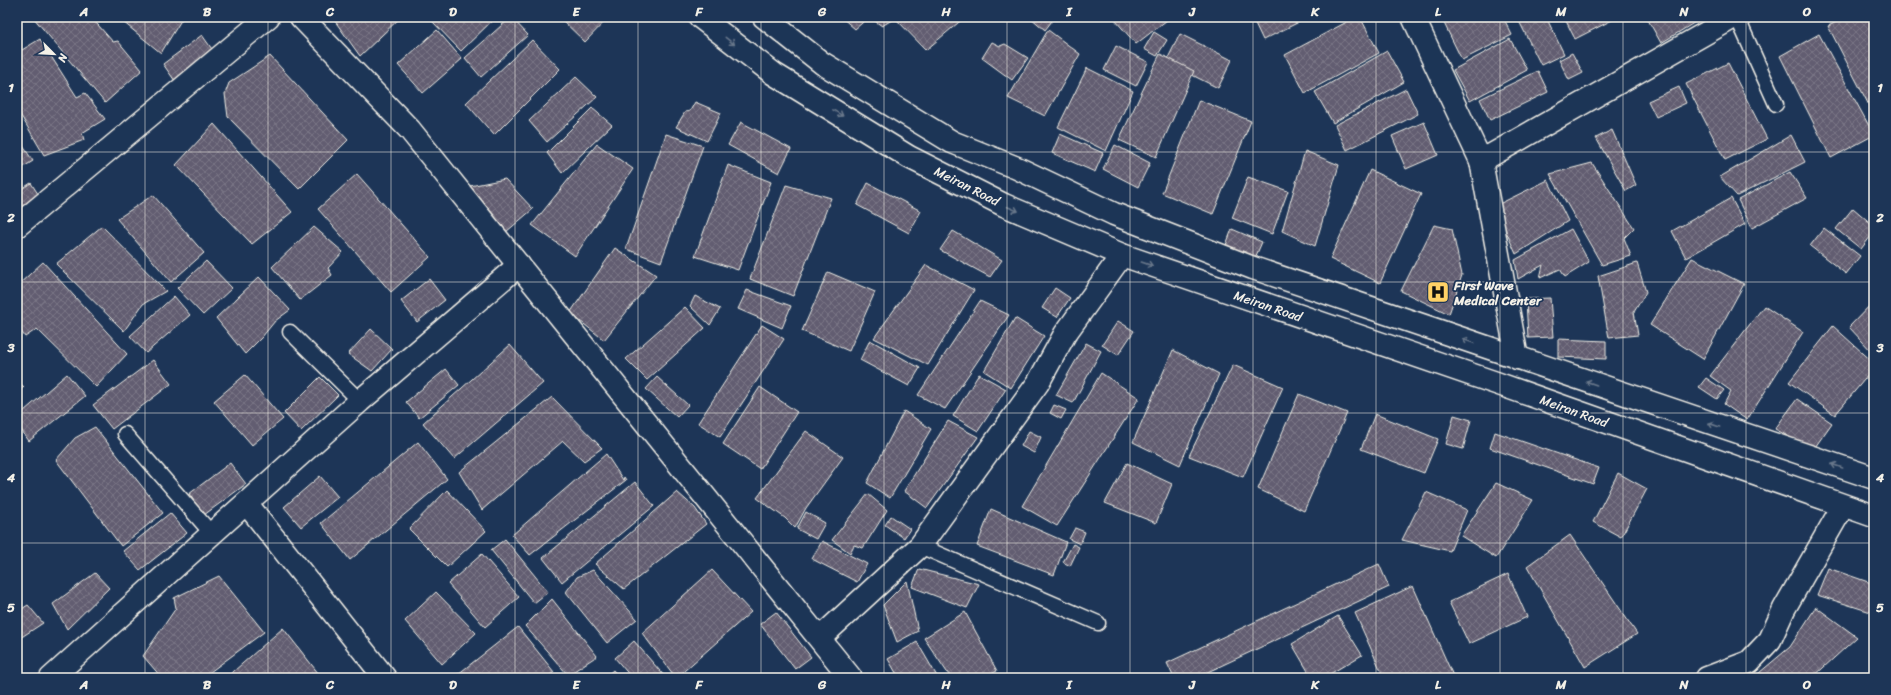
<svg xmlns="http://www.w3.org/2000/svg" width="1891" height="695" viewBox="0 0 1891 695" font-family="Sriracha,sans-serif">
	<defs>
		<pattern id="building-cross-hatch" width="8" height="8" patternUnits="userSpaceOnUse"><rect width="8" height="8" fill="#625d71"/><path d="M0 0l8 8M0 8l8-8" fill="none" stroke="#797585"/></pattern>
	</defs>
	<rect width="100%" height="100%" fill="#1d3557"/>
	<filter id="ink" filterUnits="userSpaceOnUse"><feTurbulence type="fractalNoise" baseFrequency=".025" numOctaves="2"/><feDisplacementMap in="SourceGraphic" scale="8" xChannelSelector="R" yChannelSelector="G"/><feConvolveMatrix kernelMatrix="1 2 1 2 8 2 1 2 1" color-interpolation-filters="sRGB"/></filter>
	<g filter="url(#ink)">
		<!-- building -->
		<g fill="url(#building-cross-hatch)" stroke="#f4f1e8">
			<polygon points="33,17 91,17 113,42 118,41 142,70 105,103"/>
			<polygon points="117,17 183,17 161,53"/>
			<polygon points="332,17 401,17 360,56"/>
			<polygon points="437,17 496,17 461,51 432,21"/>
			<polygon points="511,17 528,35 481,77 465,58"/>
			<polygon points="559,17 604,17 607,19 585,42"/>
			<polygon points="841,17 869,17 855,29"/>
			<polygon points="875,17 965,17 926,50 895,18 882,26 872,19"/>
			<polygon points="1030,17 1055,17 1045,30"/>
			<polygon points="1118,17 1171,17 1136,44 1115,20"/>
			<polygon points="1252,17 1309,17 1263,40"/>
			<polygon points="1356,17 1360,17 1379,53 1305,93 1285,55"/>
			<polygon points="1441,17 1503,17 1512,35 1462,60"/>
			<polygon points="1517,17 1546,17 1564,54 1541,65"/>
			<polygon points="1564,17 1618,17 1575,39"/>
			<polygon points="1649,17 1701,17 1702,18 1661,43 1647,18"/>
			<polygon points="1847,17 1874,17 1874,115 1828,26"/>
			<polygon points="437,30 462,59 423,93 398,65"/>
			<polygon points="1048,30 1080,54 1045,116 1008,98"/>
			<polygon points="1154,32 1167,40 1157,56 1144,49"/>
			<polygon points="1180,34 1232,60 1218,88 1166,62"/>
			<polygon points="1819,34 1874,135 1831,158 1780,56"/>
			<polygon points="202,35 214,52 175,81 163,64"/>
			<polygon points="40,39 77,97 85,93 105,119 82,133 84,140 44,155 17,109 17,53"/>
			<polygon points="1510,39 1527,70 1470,101 1453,70"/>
			<polygon points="532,40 560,69 494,135 466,103"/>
			<polygon points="992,42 1000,46 1005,44 1028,58 1012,80 982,58"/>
			<polygon points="1116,46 1148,62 1136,86 1104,70"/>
			<polygon points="1387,51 1404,82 1333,123 1315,92"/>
			<polygon points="1572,53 1583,73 1569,80 1559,60"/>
			<polygon points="1160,54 1194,71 1156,157 1119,140"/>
			<polygon points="270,56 348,140 299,189 228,117 225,94 229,83"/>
			<polygon points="1728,63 1767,139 1725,160 1686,84"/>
			<polygon points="1087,68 1133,91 1106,151 1058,127"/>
			<polygon points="1538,71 1548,92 1490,120 1480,99"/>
			<polygon points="576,77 597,97 547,142 529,121"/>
			<polygon points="1679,87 1686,103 1656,117 1648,101"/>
			<polygon points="1406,89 1418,114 1347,150 1335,125"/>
			<polygon points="1199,100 1251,121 1213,214 1162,193"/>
			<polygon points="695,102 721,113 707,141 676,127 685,112 690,111"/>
			<polygon points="592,108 612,125 562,173 547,153"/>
			<polygon points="741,122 791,149 779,173 728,145"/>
			<polygon points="1424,122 1438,155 1406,169 1392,136"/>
			<polygon points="214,124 292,212 252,244 176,165"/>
			<polygon points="1612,130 1636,185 1626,191 1596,138"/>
			<polygon points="666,134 703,146 661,262 626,249"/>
			<polygon points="1060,134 1103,153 1095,172 1052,153"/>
			<polygon points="1791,135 1805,162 1737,196 1720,177"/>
			<polygon points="17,137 33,161 17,171"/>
			<polygon points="597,144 633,169 575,256 532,225"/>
			<polygon points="1115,145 1150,163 1138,187 1103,169"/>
			<polygon points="1305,151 1339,165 1315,246 1282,231"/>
			<polygon points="1592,163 1634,228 1624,238 1631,256 1602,265 1550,174"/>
			<polygon points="728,165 771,182 738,270 695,256"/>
			<polygon points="1370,170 1421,194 1380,283 1330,259"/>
			<polygon points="1790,172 1807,198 1752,228 1738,200"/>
			<polygon points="357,174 430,257 391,292 318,209"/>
			<polygon points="1248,177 1288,191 1272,234 1232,218"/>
			<polygon points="505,179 533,209 506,232 465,187"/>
			<polygon points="1548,180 1568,221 1516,254 1495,206"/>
			<polygon points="31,183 40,197 17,211 17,192"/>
			<polygon points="868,183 921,211 909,233 857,205"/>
			<polygon points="786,185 831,198 793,296 750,279"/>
			<polygon points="153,195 204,253 171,282 117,219"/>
			<polygon points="1731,198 1745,224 1686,258 1672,231"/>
			<polygon points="1853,208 1874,226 1874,232 1861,249 1836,229"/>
			<polygon points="1434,225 1452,229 1462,275 1449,314 1401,291"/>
			<polygon points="102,226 166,291 143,304 124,331 56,264"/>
			<polygon points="314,227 343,252 328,268 332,275 300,300 272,267"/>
			<polygon points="1824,228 1860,256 1846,274 1810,246"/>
			<polygon points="1232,229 1262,242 1255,258 1226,245"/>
			<polygon points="1571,229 1589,262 1565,277 1560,269 1540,278 1543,265 1518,279 1515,260"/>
			<polygon points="953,231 1002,260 990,277 940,250"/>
			<polygon points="615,248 656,275 604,340 570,313"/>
			<polygon points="1692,258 1744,284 1703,359 1650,325"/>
			<polygon points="206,261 232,288 203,315 177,288"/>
			<polygon points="43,262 127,354 96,387 37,329 25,337 17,325 17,286"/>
			<polygon points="1637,263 1646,292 1634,312 1638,335 1609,338 1598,276"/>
			<polygon points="926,265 974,290 928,365 874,338"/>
			<polygon points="828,272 875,292 849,351 802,331"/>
			<polygon points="259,277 290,310 275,321 262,337 245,354 216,318"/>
			<polygon points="429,279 445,300 417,322 401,301"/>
			<polygon points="1055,288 1070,298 1057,317 1042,308"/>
			<polygon points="747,290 791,306 782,328 738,309"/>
			<polygon points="174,296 190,315 146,353 130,336"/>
			<polygon points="695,296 720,309 710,325 690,306"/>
			<polygon points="1550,298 1553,337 1528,338 1526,299"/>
			<polygon points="980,301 1009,315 945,409 918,395"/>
			<polygon points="1874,301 1874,354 1849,327"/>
			<polygon points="1764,306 1803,332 1747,420 1724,404 1731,391 1710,376"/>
			<polygon points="685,307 705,328 647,380 626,359"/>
			<polygon points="1015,318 1044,336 1011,388 984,371"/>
			<polygon points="1118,321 1134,331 1118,355 1102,345"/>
			<polygon points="762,325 784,339 720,437 698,423"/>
			<polygon points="1833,326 1874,363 1874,368 1835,415 1789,382"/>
			<polygon points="371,329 392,349 372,371 348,354"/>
			<polygon points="1558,339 1606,341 1606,359 1558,357"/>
			<polygon points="870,340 920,368 909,386 860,360"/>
			<polygon points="1086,343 1101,351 1073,403 1056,395"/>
			<polygon points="510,345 543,383 454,459 423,423"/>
			<polygon points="1173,350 1219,374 1180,465 1133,442"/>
			<polygon points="153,360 171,384 112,429 93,405"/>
			<polygon points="1233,365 1283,387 1243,477 1189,456"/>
			<polygon points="446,369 459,385 419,418 406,402"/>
			<polygon points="1101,373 1139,398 1057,526 1022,506"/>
			<polygon points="67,374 85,396 29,441 17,424 17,417"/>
			<polygon points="979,374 1006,389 978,431 953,416"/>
			<polygon points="245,375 283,419 252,445 214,401"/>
			<polygon points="320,377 338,395 301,431 284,413"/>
			<polygon points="657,377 688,405 677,417 646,389"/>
			<polygon points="1706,378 1724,390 1717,399 1699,387"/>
			<polygon points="17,380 24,387 17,392"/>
			<polygon points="760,387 797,412 760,469 723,444"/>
			<polygon points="1299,394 1347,413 1304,511 1258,489"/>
			<polygon points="552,397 602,448 584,461 563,441 482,510 459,472"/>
			<polygon points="1797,399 1832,423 1813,450 1775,429"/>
			<polygon points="1054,405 1066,410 1061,419 1050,413"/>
			<polygon points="904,411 931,429 890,498 867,483"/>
			<polygon points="1375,414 1438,439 1424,473 1361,449"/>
			<polygon points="1454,415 1471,420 1463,449 1446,444"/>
			<polygon points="948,421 978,437 927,508 904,491"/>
			<polygon points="95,427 163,513 121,546 56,460 75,438"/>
			<polygon points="806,431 843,457 806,508 795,528 785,518 757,498"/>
			<polygon points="1029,431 1041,437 1034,453 1021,446"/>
			<polygon points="1495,432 1599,468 1593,484 1490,448"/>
			<polygon points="418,442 447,479 350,560 321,523"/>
			<polygon points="606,454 623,480 624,477 626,480 530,555 512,535"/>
			<polygon points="230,463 246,484 204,515 189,494"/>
			<polygon points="1127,463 1172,484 1156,523 1105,503"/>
			<polygon points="1618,473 1647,489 1621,537 1593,522"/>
			<polygon points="320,476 338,497 301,527 284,507"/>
			<polygon points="635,482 654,506 562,582 543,558"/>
			<polygon points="1496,483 1533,500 1496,558 1461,536"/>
			<polygon points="447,490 486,531 447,567 409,529"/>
			<polygon points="677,492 695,508 706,524 624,589 595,564"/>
			<polygon points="1426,492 1467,510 1450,551 1402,540"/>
			<polygon points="868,494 887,510 863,548 854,545 850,553 832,540"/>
			<polygon points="991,509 1066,542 1054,575 977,546"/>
			<polygon points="806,512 825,523 816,539 797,529"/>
			<polygon points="170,513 187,533 140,570 123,551"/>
			<polygon points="891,516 910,529 904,538 885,525"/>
			<polygon points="1075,528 1085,532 1080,544 1069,539"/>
			<polygon points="1570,535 1637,634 1585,667 1527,566"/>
			<polygon points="505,539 548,592 534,603 491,550"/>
			<polygon points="822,541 867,564 857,582 812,559"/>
			<polygon points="1073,544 1079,547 1070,566 1063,562"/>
			<polygon points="482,554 519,597 485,627 448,584"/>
			<polygon points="1379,564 1389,587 1195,678 1174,678 1167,663"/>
			<polygon points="1828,568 1874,584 1874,613 1817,595"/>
			<polygon points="919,569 979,584 967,608 912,587"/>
			<polygon points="593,570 637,619 607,643 566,592 577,577"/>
			<polygon points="712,570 751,612 676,678 642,633"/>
			<polygon points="95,573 109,588 67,629 53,604"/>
			<polygon points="1508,574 1527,617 1469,644 1449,602"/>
			<polygon points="219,576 264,632 202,678 162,678 143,656 176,608 174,598"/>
			<polygon points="907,581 918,631 897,642 883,605"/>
			<polygon points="1413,586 1454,678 1384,678 1355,613"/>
			<polygon points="436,592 476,633 442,664 405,621"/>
			<polygon points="552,599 597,656 568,675 525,626"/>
			<polygon points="28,605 43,623 17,640 17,612"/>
			<polygon points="1816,607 1857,637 1812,678 1753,678 1790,647"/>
			<polygon points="776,612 811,657 795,669 760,624"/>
			<polygon points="965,612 997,671 983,678 951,678 924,638"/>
			<polygon points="1338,616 1362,655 1323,678 1312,678 1292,644"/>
			<polygon points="518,627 554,672 547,678 453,678"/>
			<polygon points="283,628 322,678 226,678"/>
			<polygon points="634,641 666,678 632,678 615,658"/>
			<polygon points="917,642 938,678 899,678 888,659"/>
			<polygon points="613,670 620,678 604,678"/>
		</g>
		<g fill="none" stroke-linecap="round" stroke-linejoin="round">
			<!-- service casing -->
			<g stroke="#f4f1e8" stroke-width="17">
				<g id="service">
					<polyline points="1737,17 1776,104"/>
					<polyline points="290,332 360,401"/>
					<polyline points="125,434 212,534"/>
					<polyline points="920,546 1098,623"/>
				</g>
			</g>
			<!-- minor casing -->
			<g stroke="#f4f1e8" stroke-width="25">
				<g id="minor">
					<polyline points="301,17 410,130 851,678"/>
					<polyline points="1413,17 1481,161 1517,358"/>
					<polyline points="1481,161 1734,17"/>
					<polyline points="17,226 268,17"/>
					<polyline points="247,504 385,678"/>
					<polyline points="820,638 920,546 1038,383 1065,334 1122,255"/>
					<polyline points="51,678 360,401 519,265"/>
					<polyline points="1707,678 1749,662 1770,640 1784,609 1843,506"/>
				</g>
			</g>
			<!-- secondary casing -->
			<g stroke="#f4f1e8" stroke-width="25">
				<g id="secondary">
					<polyline points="700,17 774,74 909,157 1004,205 1122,255 1496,383 1874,516"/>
					<polyline points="764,17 822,63 952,142 1017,168 1114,214 1253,268 1874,478"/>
				</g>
			</g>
			<!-- service -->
			<use href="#service" stroke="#1d3557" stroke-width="14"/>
			<!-- minor -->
			<use href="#minor" stroke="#1d3557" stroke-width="22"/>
			<!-- secondary -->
			<use href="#secondary" stroke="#1d3557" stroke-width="22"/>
		</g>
		<!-- one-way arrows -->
		<defs><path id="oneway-shaft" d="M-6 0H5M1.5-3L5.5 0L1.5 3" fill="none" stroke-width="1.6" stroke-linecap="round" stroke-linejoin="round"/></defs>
		<g stroke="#68778a">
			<use href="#oneway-shaft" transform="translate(730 41) rotate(38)"/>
			<use href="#oneway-shaft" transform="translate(838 113) rotate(31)"/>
			<use href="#oneway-shaft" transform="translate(1013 209) rotate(23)"/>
			<use href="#oneway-shaft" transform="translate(1147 264) rotate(19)"/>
			<use href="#oneway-shaft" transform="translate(1468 341) rotate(-161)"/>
			<use href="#oneway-shaft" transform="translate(1591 383) rotate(-161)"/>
			<use href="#oneway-shaft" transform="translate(1714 425) rotate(-161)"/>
			<use href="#oneway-shaft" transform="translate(1837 466) rotate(-161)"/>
		</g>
	</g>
	<!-- grid -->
	<path fill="none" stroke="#f4f1e8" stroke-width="1" stroke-opacity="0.55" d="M145,17v661M268,17v661M391,17v661M515,17v661M638,17v661M761,17v661M884,17v661M1007,17v661M1130,17v661M1253,17v661M1376,17v661M1500,17v661M1623,17v661M1746,17v661M17,152h1857M17,282h1857M17,413h1857M17,543h1857"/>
	<!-- icons -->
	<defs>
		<g id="hospital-square" transform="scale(1.15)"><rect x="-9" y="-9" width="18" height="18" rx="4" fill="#ffd166" stroke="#1d3557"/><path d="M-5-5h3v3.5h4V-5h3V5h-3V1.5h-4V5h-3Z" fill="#111"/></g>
	</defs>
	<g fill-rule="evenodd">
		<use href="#hospital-square" x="1438" y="292"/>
	</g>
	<g text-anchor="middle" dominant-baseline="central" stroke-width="3.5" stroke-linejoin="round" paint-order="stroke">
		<!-- street labels -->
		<g font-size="13" fill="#f4f1e8" stroke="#1d3557">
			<text transform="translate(967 186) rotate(27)">Meiran Road</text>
			<text transform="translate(1268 306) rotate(19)">Meiran Road</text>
			<text transform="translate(1574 411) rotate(20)">Meiran Road</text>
		</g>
		<!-- poi labels -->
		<g font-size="13" font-weight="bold" fill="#f4f1e8" stroke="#1d3557" text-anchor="start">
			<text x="1454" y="285">First Wave<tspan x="1454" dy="15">Medical Center</tspan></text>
		</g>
	</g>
	<!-- margin -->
	<rect width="1891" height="695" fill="none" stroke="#1d3557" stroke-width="44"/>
	<!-- north arrow -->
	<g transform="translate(54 54) rotate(114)" stroke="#1d3557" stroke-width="3" paint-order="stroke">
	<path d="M0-3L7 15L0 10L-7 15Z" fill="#f4f1e8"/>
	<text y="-6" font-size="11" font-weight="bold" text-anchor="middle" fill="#f4f1e8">N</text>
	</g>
	<rect x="22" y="22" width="1847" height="651" fill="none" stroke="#f4f1e8" stroke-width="1.5"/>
	<g font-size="13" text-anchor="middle" font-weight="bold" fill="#f4f1e8">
		<text x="84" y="16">A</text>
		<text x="207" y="16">B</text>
		<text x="330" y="16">C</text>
		<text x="453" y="16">D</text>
		<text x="576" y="16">E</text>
		<text x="699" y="16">F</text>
		<text x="822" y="16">G</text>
		<text x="946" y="16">H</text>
		<text x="1069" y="16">I</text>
		<text x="1192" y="16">J</text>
		<text x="1315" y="16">K</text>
		<text x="1438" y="16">L</text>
		<text x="1561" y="16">M</text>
		<text x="1684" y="16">N</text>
		<text x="1807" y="16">O</text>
		<text x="11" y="92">1</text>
		<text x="1880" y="92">1</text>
		<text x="11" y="222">2</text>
		<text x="1880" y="222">2</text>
		<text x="11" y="352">3</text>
		<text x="1880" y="352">3</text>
		<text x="11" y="482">4</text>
		<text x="1880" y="482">4</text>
		<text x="11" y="612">5</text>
		<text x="1880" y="612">5</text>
		<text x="84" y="689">A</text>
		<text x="207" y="689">B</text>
		<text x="330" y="689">C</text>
		<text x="453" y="689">D</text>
		<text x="576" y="689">E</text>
		<text x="699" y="689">F</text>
		<text x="822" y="689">G</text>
		<text x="946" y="689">H</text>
		<text x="1069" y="689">I</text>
		<text x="1192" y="689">J</text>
		<text x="1315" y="689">K</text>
		<text x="1438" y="689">L</text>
		<text x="1561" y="689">M</text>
		<text x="1684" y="689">N</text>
		<text x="1807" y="689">O</text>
	</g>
</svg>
